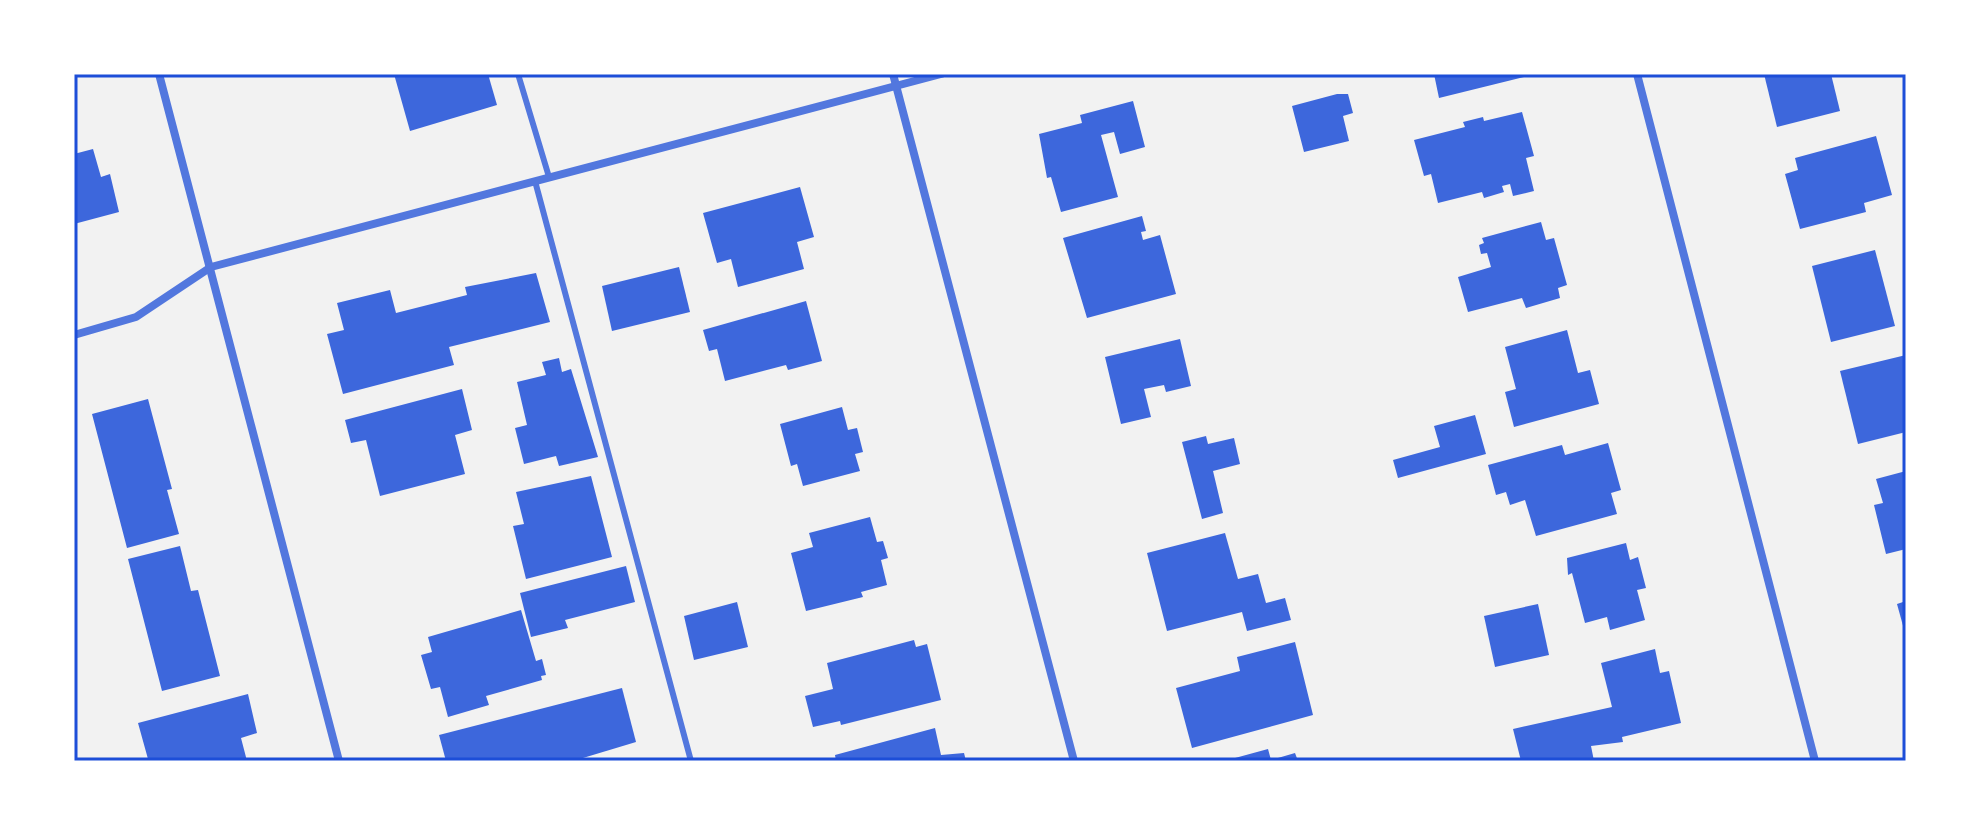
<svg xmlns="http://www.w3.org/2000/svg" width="1980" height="835" viewBox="0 0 1980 835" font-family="'Noto Sans',sans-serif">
	<rect width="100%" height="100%" fill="#f2f2f2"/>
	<!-- building -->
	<g fill="#3d67dc">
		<polygon points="394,74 488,74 497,105 410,131"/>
		<polygon points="1434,74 1532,74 1532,75 1439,98"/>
		<polygon points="1764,74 1831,74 1840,111 1777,127"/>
		<polygon points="1337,94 1348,94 1353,113 1343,116 1349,141 1304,152 1292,106"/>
		<polygon points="1133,101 1145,147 1120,154 1114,132 1101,135 1118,197 1061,212 1051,177 1047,178 1039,134 1082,123 1080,115"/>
		<polygon points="1522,112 1534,156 1526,158 1534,191 1513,196 1510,184 1502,186 1504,192 1484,198 1482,192 1438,203 1431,174 1424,176 1414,140 1465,127 1463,122 1483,117 1484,121"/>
		<polygon points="1876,136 1892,195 1864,203 1866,212 1800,229 1785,174 1798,170 1795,158"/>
		<polygon points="93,149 101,177 110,174 119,212 74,224 74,154"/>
		<polygon points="800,187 814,237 797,242 804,269 738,287 731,259 717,263 703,213"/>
		<polygon points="1142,216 1146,231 1141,232 1143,240 1160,235 1176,294 1087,318 1063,238"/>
		<polygon points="1541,222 1546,240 1554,238 1567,285 1558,288 1560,298 1526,308 1522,298 1468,312 1458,277 1491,267 1487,253 1481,254 1479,245 1484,243 1482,238"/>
		<polygon points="1875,250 1895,326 1831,342 1812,266"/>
		<polygon points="679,267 690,312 612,331 602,286"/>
		<polygon points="536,273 550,322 449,347 454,365 343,394 327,334 344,330 337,303 390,290 396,313 467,295 465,287"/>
		<polygon points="806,301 822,361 788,370 786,365 725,381 717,349 709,351 703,330"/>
		<polygon points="1567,330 1578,373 1590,370 1599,404 1514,427 1505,392 1516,389 1505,347"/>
		<polygon points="1180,339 1191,386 1166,392 1164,385 1144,389 1151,417 1121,424 1105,357"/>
		<polygon points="1906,355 1906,432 1858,444 1840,371"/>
		<polygon points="559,358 562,372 571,369 598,457 559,466 556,456 524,464 515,428 527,425 517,382 546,375 542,362"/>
		<polygon points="462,389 472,430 455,435 465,474 380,496 366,440 351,443 345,420"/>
		<polygon points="148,399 172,489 167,490 179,534 127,548 92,414"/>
		<polygon points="842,407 848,430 857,428 863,452 855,454 860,471 803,486 797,464 791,466 780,424"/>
		<polygon points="1475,415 1486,454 1398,478 1393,460 1440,447 1434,426"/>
		<polygon points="1206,436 1208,444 1234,438 1240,464 1213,471 1223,513 1202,519 1182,442"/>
		<polygon points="1608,443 1621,490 1611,493 1617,514 1536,536 1525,500 1510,505 1506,492 1496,495 1488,465 1562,445 1565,455"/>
		<polygon points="1906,471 1906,549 1886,554 1874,505 1883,503 1876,479"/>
		<polygon points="591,476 612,557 526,579 513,526 524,524 516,492"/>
		<polygon points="870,517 877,542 883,541 888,558 881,560 887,585 861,592 863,597 806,611 791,553 813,547 809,533"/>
		<polygon points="1225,533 1238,579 1258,574 1266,603 1285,598 1291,620 1247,631 1242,612 1167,631 1147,553"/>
		<polygon points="1626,543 1630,560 1638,557 1646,588 1637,590 1645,620 1610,630 1607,617 1585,623 1572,573 1568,575 1567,558"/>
		<polygon points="180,546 191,591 198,590 220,676 162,691 128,559"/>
		<polygon points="626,566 635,602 565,620 568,628 531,637 520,593"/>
		<polygon points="1906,601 1906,633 1905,633 1897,604"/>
		<polygon points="737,602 748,647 694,660 684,616"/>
		<polygon points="1538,604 1549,655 1495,667 1484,616"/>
		<polygon points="521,610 536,661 542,659 546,675 541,676 542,680 486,696 489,705 448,717 440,687 431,689 421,655 432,652 428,637"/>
		<polygon points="914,640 916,647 927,644 941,700 841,725 840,721 813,727 805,696 833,689 827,663"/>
		<polygon points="1295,642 1313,715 1192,748 1176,688 1240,671 1237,657"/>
		<polygon points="1655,649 1660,673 1669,671 1681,723 1622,737 1623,742 1591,746 1594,761 1521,761 1513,729 1612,707 1601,663"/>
		<polygon points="622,688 636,742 573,761 446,761 439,735"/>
		<polygon points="248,694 257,733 241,738 247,761 148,759 138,723"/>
		<polygon points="935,728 941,755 964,753 966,761 836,761 835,755"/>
		<polygon points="1268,749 1271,760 1295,753 1298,761 1224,761"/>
	</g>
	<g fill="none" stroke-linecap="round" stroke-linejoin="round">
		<!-- service -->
		<g stroke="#5277de" stroke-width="6">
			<polyline points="518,74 549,177"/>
			<polyline points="535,181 691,761"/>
		</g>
		<!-- minor -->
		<g stroke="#5277de" stroke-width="8">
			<polyline points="159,74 339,761"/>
			<polyline points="893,74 1074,761"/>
			<polyline points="1637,74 1815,761"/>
			<polyline points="74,335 136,317 211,267 941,74"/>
		</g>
	</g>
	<!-- border -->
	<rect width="1980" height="835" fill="none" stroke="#ffffff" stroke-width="152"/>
	<rect x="76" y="76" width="1828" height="683" fill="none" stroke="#1d4ed8" stroke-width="3"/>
</svg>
